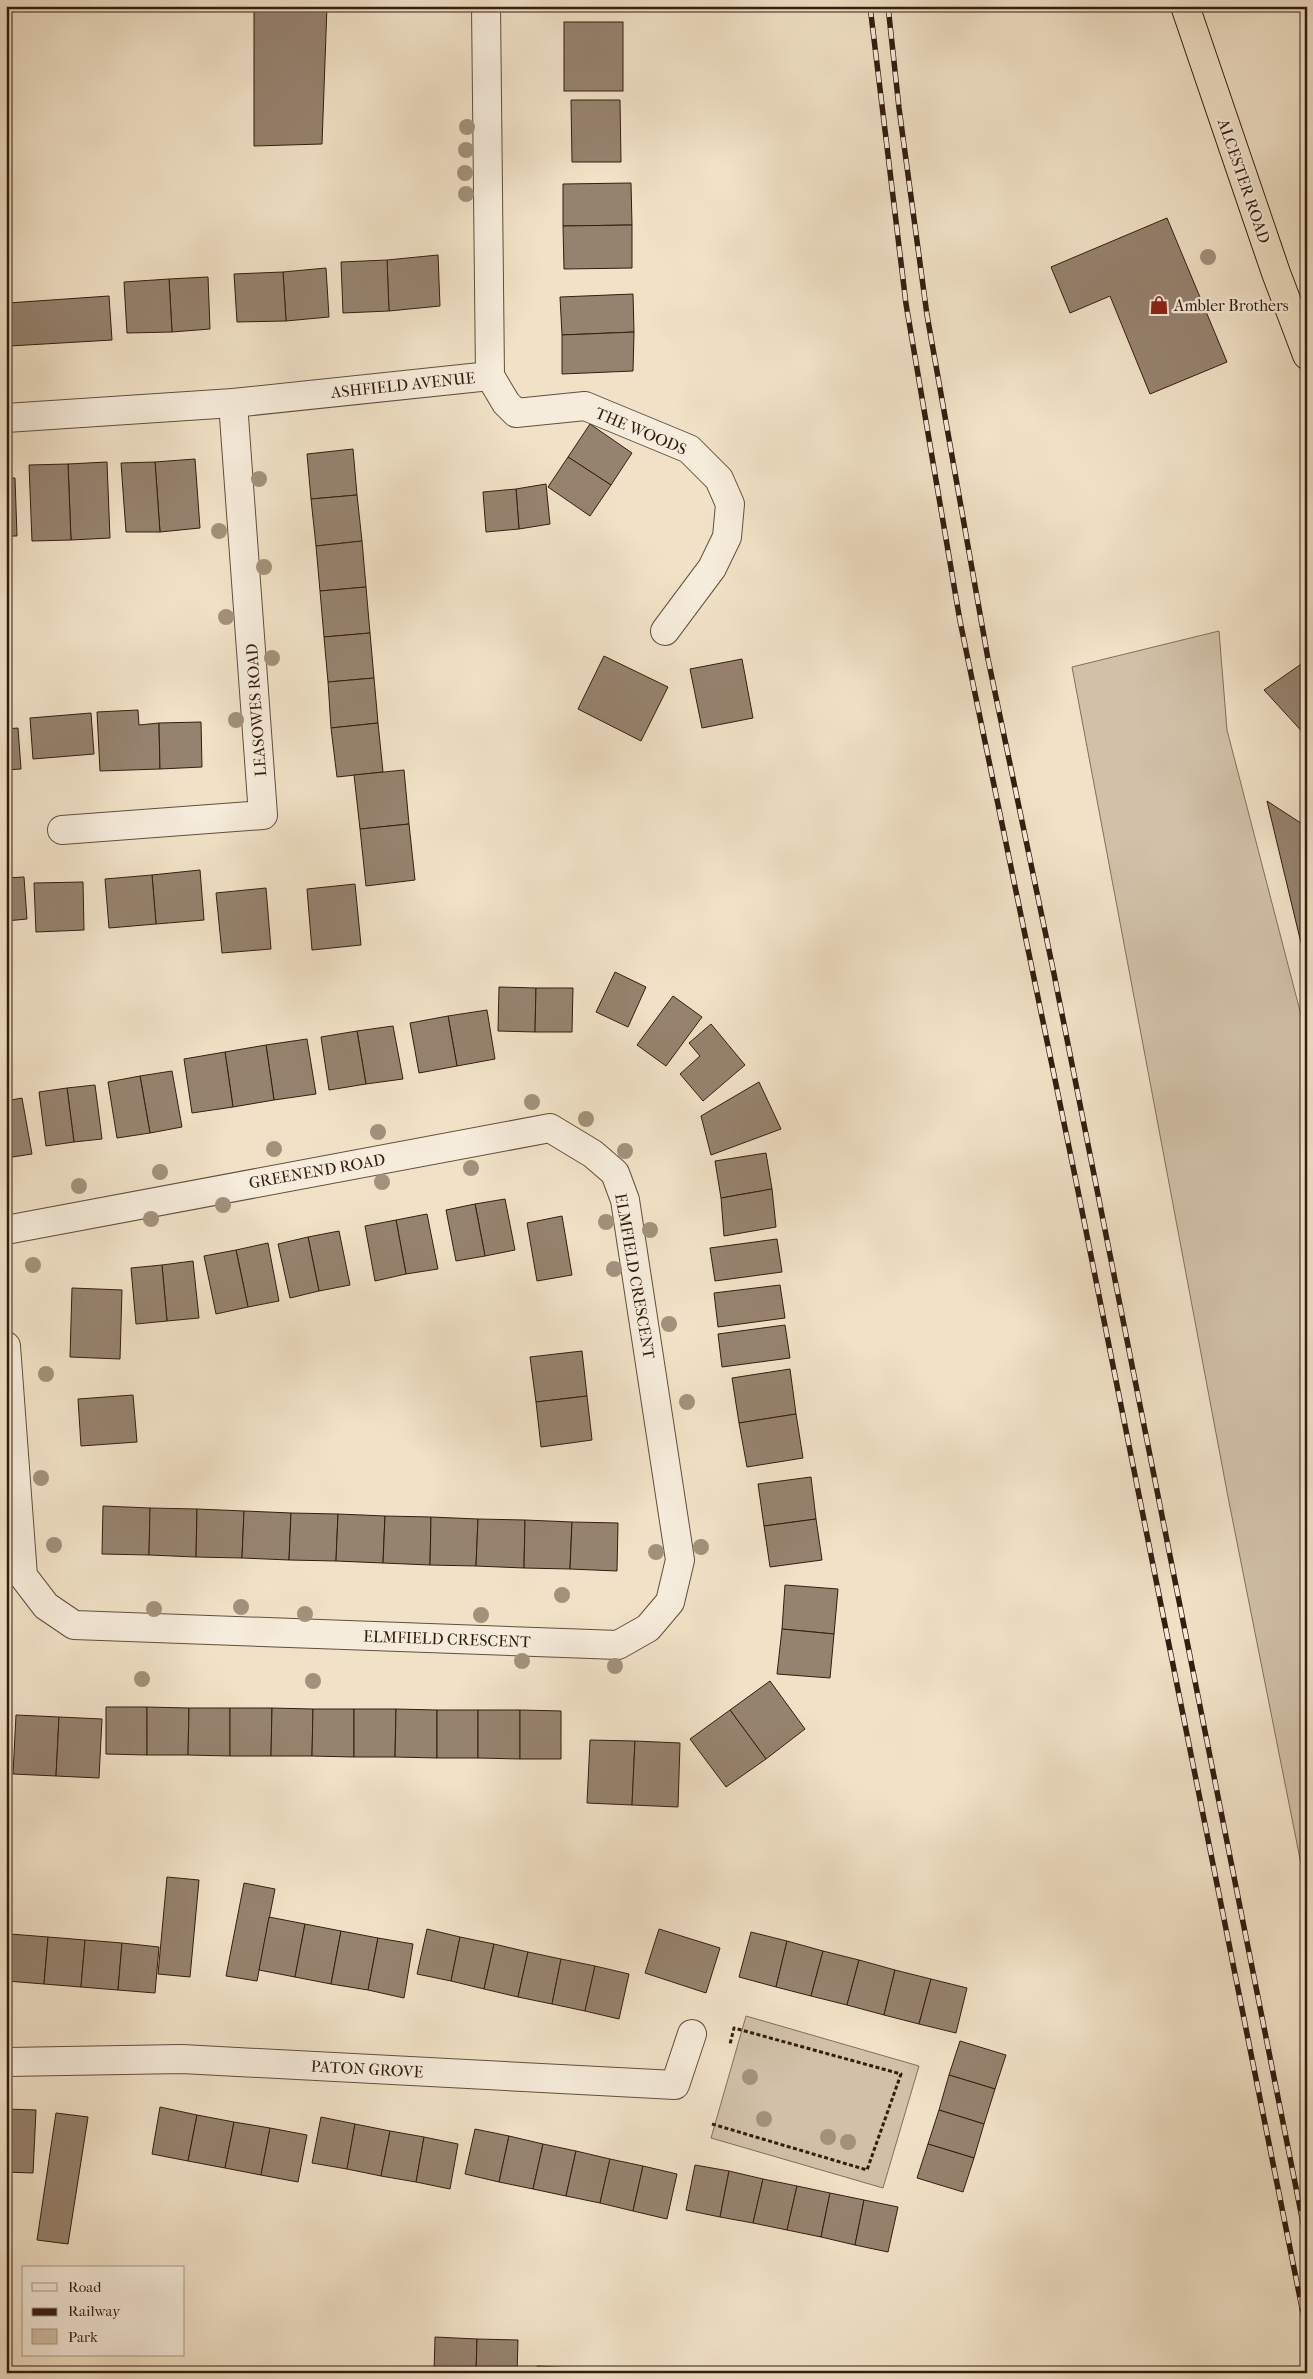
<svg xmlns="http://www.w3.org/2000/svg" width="1313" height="2379" viewBox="0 0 1313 2379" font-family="'IM FELL French Canon',serif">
	<rect width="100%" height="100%" fill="#f1e2c7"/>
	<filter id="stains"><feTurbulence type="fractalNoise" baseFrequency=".004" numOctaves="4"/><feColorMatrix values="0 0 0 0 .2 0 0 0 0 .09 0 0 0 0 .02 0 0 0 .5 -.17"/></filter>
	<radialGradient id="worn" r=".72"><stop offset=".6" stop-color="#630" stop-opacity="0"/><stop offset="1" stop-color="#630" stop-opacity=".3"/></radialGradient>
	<!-- green -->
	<g fill="#d1c1a8" stroke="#826f5c">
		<polygon points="1219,631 1227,730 1307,1038 1307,1894 1228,1497 1072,667"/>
		<polygon points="746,2016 919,2066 883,2188 711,2138"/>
	</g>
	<!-- building -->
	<g fill="#96836f" stroke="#331d0f">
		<polygon points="254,6 327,6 322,144 254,146"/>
		<rect x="564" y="22" width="59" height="69"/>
		<polygon points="571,100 620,100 621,162 572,162"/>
		<polygon points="631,183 632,225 563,226 563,184"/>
		<polygon points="1167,218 1227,362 1150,394 1110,296 1070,313 1051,267"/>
		<polygon points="632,225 632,268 564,269 563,226"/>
		<polygon points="438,255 440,306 389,311 387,260"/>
		<polygon points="387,260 389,311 343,313 341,262"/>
		<polygon points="326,268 329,317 286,321 283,272"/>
		<polygon points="283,272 286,321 237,322 234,274"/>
		<polygon points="208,277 210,329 172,332 169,279"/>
		<polygon points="169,279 172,332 127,333 124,282"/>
		<polygon points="633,294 634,332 562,335 560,297"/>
		<polygon points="109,296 112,340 10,346 8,303"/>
		<polygon points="634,332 633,371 562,374 562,335"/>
		<polygon points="590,424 632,453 611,485 568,457"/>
		<polygon points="353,449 357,495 311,499 307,454"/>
		<polygon points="568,457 611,485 590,516 548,487"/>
		<polygon points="195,459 200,528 160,532 155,462"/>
		<polygon points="107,462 110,538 71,540 68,464"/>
		<polygon points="155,462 160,532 126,532 121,463"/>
		<polygon points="68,464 71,540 32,541 29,465"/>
		<polygon points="6,478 15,478 17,536 6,536"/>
		<polygon points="546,484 550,524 519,529 516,489"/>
		<polygon points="516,489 519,529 486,532 483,492"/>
		<polygon points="357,495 362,541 316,546 311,499"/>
		<polygon points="362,541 366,587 320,591 316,546"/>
		<polygon points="366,587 370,633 324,637 320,591"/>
		<polygon points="370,633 374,678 328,682 324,637"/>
		<polygon points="604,656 668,687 641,741 578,709"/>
		<polygon points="742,659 753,718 702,728 690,669"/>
		<polygon points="1307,660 1307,737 1264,690"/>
		<polygon points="374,678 378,723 331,728 328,682"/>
		<polygon points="138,710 139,725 159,723 160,769 100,771 97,712"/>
		<polygon points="91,713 94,754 33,759 30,718"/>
		<polygon points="201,722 202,767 160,769 159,723"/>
		<polygon points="378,723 383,772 337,777 331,728"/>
		<polygon points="18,728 21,769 6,770 6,729"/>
		<polygon points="404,770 409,824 360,829 354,775"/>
		<polygon points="1267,801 1307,827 1307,968"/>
		<polygon points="409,824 415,880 366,886 360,829"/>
		<polygon points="200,870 204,920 156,924 152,875"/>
		<polygon points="152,875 156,924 109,928 105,879"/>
		<polygon points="24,877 27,919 6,921 6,878"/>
		<polygon points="83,882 84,930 36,932 34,883"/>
		<polygon points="355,884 361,945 312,950 307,889"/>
		<polygon points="266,888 271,949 222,953 216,893"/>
		<polygon points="615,972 646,987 628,1027 596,1012"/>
		<polygon points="499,987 536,988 535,1032 498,1031"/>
		<polygon points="536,988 573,988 572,1032 535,1032"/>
		<polygon points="673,996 702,1017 666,1066 637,1045"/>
		<polygon points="487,1010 495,1059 457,1066 448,1016"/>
		<polygon points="448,1016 457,1066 419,1073 410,1023"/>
		<polygon points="711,1024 745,1065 703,1101 680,1074 700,1056 689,1043"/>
		<polygon points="393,1026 403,1079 366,1084 357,1031"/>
		<polygon points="357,1031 366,1084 329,1090 321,1037"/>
		<polygon points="307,1039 316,1094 274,1100 266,1045"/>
		<polygon points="266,1045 274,1100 233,1107 225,1052"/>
		<polygon points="225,1052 233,1107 192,1113 184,1059"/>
		<polygon points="172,1071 182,1127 150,1133 140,1076"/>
		<polygon points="140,1076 150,1133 117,1138 108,1082"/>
		<polygon points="759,1082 781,1129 711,1155 701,1116"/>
		<polygon points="95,1085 102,1139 74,1142 67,1088"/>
		<polygon points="67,1088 74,1142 46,1146 39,1092"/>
		<polygon points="22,1098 32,1154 6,1158 6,1101"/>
		<polygon points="766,1153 772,1189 721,1198 715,1161"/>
		<polygon points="772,1189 776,1227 724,1236 721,1198"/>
		<polygon points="505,1199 515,1250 485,1256 475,1204"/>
		<polygon points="475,1204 485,1256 456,1261 446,1210"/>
		<polygon points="427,1214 438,1269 406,1274 396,1220"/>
		<polygon points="562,1216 572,1275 537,1281 527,1223"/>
		<polygon points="396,1220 406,1274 375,1281 365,1226"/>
		<polygon points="339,1231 350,1285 319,1291 308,1237"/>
		<polygon points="308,1237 319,1291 290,1298 278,1244"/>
		<polygon points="777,1239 782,1272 715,1281 710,1248"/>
		<polygon points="268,1243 279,1301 248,1307 236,1250"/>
		<polygon points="236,1250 248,1307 216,1314 204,1256"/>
		<polygon points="193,1261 199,1318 167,1321 162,1265"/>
		<polygon points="162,1265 167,1321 136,1324 131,1268"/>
		<polygon points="780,1285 785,1318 718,1327 714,1293"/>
		<polygon points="72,1288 122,1290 120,1359 70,1357"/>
		<polygon points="785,1325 790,1358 722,1367 718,1334"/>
		<polygon points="582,1351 587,1396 536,1402 530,1357"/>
		<polygon points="790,1369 796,1414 739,1423 732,1378"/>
		<polygon points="133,1395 137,1442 81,1446 78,1399"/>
		<polygon points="587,1396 592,1440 541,1447 536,1402"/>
		<polygon points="796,1414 803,1458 747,1467 739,1423"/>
		<polygon points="811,1477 816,1519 764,1526 758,1484"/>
		<polygon points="103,1506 150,1508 149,1555 102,1554"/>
		<polygon points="150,1508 197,1509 196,1557 149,1555"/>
		<polygon points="197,1509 244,1511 242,1558 196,1557"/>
		<polygon points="244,1511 291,1513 289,1560 242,1558"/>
		<polygon points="291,1513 338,1514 336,1561 289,1560"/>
		<polygon points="338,1514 385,1516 383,1563 336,1561"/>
		<polygon points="385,1516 431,1517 430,1565 383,1563"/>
		<polygon points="431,1517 478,1519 476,1566 430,1565"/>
		<polygon points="478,1519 525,1520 524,1568 476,1566"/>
		<polygon points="816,1519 822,1560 770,1567 764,1526"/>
		<polygon points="525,1520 572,1522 570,1569 524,1568"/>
		<polygon points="572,1522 618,1523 617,1571 570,1569"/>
		<polygon points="785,1585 838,1589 834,1634 782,1629"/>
		<polygon points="782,1629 834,1634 830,1678 777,1674"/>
		<polygon points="770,1681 805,1729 766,1759 730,1710"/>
		<polygon points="6,1705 10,1705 9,1753 6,1752"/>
		<polygon points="106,1707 147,1707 147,1755 106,1754"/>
		<polygon points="147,1707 189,1708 188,1755 147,1755"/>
		<polygon points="189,1708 230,1708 230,1756 188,1755"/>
		<polygon points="230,1708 272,1708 271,1756 230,1756"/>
		<polygon points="272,1708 313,1709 312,1756 271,1756"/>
		<polygon points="313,1709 354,1709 354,1757 312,1756"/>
		<polygon points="354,1709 396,1709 395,1757 354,1757"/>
		<polygon points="396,1709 437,1710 437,1758 395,1757"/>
		<rect x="437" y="1710" width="41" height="48"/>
		<polygon points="478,1710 520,1710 520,1759 478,1758"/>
		<polygon points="520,1710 561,1711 561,1759 520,1759"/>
		<polygon points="730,1710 766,1759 726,1787 690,1739"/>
		<polygon points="16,1715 59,1717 56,1776 13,1774"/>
		<polygon points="59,1717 102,1719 99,1778 56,1776"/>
		<polygon points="590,1740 635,1741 632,1805 587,1803"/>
		<polygon points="635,1741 680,1743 678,1807 632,1805"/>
		<polygon points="167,1877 199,1880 190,1977 158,1974"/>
		<polygon points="244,1883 275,1889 257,1981 226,1976"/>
		<polygon points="269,1917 305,1924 295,1977 259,1970"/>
		<polygon points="305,1924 341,1931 331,1984 295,1977"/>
		<polygon points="427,1929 460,1937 451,1981 417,1974"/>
		<polygon points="659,1929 720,1948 706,1993 645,1973"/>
		<polygon points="341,1931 378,1938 368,1990 331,1984"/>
		<polygon points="751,1932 787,1941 776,1987 739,1977"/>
		<polygon points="6,1933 10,1934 7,1981 6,1981"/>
		<polygon points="10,1934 48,1937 44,1984 7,1981"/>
		<polygon points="48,1937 85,1940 81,1987 44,1984"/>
		<polygon points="460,1937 494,1944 484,1989 451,1981"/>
		<polygon points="378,1938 413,1944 404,1998 368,1990"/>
		<polygon points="85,1940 122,1943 118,1990 81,1987"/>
		<polygon points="787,1941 823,1951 811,1996 776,1987"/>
		<polygon points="122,1943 159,1947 155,1993 118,1990"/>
		<polygon points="494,1944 528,1952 518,1997 484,1989"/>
		<polygon points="823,1951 859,1960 847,2005 811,1996"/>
		<polygon points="528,1952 561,1959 552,2004 518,1997"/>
		<polygon points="561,1959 595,1966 585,2011 552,2004"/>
		<polygon points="859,1960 895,1970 884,2015 847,2005"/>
		<polygon points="595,1966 629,1974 619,2019 585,2011"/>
		<polygon points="895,1970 931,1979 919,2024 884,2015"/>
		<polygon points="931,1979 967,1988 956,2033 919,2024"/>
		<polygon points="960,2041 1006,2055 995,2089 949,2075"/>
		<polygon points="949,2075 995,2089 984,2124 939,2110"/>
		<polygon points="160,2107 197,2115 188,2161 152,2154"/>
		<polygon points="6,2109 36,2110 33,2173 6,2172"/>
		<polygon points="939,2110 984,2124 974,2158 928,2144"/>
		<polygon points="56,2113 88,2117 68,2244 37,2240"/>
		<polygon points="197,2115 234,2122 225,2168 188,2161"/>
		<polygon points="321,2117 355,2124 347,2169 312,2163"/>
		<polygon points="234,2122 270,2128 261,2175 225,2168"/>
		<polygon points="355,2124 390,2131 381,2176 347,2169"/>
		<polygon points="270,2128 307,2135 298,2182 261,2175"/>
		<polygon points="475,2129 509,2136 499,2182 465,2174"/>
		<polygon points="390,2131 424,2137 416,2182 381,2176"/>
		<polygon points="509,2136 543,2144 533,2189 499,2182"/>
		<polygon points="424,2137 458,2144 450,2189 416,2182"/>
		<polygon points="543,2144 576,2151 566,2196 533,2189"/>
		<polygon points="928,2144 974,2158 963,2192 917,2178"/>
		<polygon points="576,2151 610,2159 600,2203 566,2196"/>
		<polygon points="610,2159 643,2166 633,2211 600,2203"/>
		<polygon points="695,2165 729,2171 720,2217 686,2210"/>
		<polygon points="643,2166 677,2174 667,2219 633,2211"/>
		<polygon points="729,2171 763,2179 753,2223 720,2217"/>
		<polygon points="763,2179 797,2186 787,2230 753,2223"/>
		<polygon points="797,2186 830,2193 821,2237 787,2230"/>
		<polygon points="830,2193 864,2200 855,2245 821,2237"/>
		<polygon points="864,2200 898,2207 888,2252 855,2245"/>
		<polygon points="435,2337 477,2339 476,2373 434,2373"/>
		<polygon points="477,2339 518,2340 517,2373 476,2373"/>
		<polygon points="537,2366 574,2368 574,2373 537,2373"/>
		<polygon points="375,2367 382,2373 370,2373"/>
		<polygon points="574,2368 612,2371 612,2373 574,2373"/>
		<polygon points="642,2370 661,2373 641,2373"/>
	</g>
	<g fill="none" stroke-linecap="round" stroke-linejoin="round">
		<!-- street casing -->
		<g stroke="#624e3d" stroke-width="30">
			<g id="street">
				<polyline points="490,376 506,403 516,413 585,406 689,449 719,479 730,504 727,537 712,568 665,631"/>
				<polyline points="6,418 233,403 490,376 486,6"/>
				<polyline points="62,830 263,815 233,403"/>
				<polyline points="6,1230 550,1128 593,1154 615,1173 625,1200 680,1560 670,1602 648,1628 618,1645 74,1625 46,1606 23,1576 6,1346"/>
				<polyline points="6,2062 182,2059 675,2085 692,2034"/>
			</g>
		</g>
		<!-- highway casing -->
		<g stroke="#331d0f" stroke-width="30">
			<polyline id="highway" points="1185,6 1276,273 1307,355"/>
		</g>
		<!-- path -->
		<polyline stroke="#331d0f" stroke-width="3" stroke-dasharray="4 2.5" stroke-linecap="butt" points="712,2124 867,2170 901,2074 734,2028 730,2044"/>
		<!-- street -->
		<use href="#street" stroke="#f6ecdb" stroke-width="28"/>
		<!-- highway -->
		<use href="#highway" stroke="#f1e2c7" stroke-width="28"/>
		<!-- rail casing -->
		<g stroke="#331d0f" stroke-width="5.5">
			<g id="rail">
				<polyline points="870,6 906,304 960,621 1076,1181 1307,2333"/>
				<polyline points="888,6 899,108 927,315 988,659 1054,974 1307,2243"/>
			</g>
		</g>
		<!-- rail -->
		<use href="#rail" stroke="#f6ecdb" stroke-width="4" stroke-dasharray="11" stroke-linecap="butt"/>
	</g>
	<!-- trees -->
	<g fill="#a2917b">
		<circle cx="467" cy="127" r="8"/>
		<circle cx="466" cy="150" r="8"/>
		<circle cx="465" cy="173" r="8"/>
		<circle cx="466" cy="194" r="8"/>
		<circle cx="1208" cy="257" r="8"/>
		<circle cx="259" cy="479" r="8"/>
		<circle cx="219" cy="531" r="8"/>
		<circle cx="264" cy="567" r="8"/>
		<circle cx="226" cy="617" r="8"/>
		<circle cx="272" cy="658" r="8"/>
		<circle cx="236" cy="720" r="8"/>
		<circle cx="532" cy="1102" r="8"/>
		<circle cx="586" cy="1119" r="8"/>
		<circle cx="378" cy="1132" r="8"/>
		<circle cx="274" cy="1149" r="8"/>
		<circle cx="625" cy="1151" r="8"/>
		<circle cx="471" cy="1168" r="8"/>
		<circle cx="160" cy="1172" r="8"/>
		<circle cx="382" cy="1182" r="8"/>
		<circle cx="79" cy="1186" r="8"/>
		<circle cx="223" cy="1205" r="8"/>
		<circle cx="151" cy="1219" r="8"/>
		<circle cx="606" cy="1222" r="8"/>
		<circle cx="650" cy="1230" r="8"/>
		<circle cx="33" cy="1265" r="8"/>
		<circle cx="614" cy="1269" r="8"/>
		<circle cx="669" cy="1324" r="8"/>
		<circle cx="46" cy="1374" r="8"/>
		<circle cx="687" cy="1402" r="8"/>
		<circle cx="41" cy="1478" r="8"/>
		<circle cx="54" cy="1545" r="8"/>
		<circle cx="701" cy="1547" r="8"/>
		<circle cx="656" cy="1552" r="8"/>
		<circle cx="562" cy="1595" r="8"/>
		<circle cx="241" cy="1607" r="8"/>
		<circle cx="154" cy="1609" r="8"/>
		<circle cx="305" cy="1614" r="8"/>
		<circle cx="481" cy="1615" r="8"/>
		<circle cx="522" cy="1661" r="8"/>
		<circle cx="615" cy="1666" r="8"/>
		<circle cx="142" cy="1679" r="8"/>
		<circle cx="313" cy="1681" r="8"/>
		<circle cx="750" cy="2077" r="8"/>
		<circle cx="764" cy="2119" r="8"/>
		<circle cx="828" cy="2137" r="8"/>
		<circle cx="848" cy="2142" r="8"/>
	</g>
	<!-- icons -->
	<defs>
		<g id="shop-bare" transform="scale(1.5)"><path d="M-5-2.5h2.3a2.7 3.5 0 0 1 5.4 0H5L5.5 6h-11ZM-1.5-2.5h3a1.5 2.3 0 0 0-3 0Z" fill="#8f2418" stroke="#f6ecdb" stroke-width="2.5" paint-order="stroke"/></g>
	</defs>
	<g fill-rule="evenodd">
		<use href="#shop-bare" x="1159" y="305"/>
	</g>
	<g text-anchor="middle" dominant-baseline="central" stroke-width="4.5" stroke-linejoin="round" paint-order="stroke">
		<!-- street labels -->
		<g font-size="16" fill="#331d0f" stroke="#f6ecdb">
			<text transform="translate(1244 181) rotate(71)">ALCESTER ROAD</text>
			<text transform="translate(403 385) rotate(-6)">ASHFIELD AVENUE</text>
			<text transform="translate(641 431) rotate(23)">THE WOODS</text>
			<text transform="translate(256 710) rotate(-94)">LEASOWES ROAD</text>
			<text transform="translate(317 1171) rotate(-10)">GREENEND ROAD</text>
			<text transform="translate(635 1276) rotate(80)">ELMFIELD CRESCENT</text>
			<text transform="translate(447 1639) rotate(2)">ELMFIELD CRESCENT</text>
			<text transform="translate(367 2069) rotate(3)">PATON GROVE</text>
		</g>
		<!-- poi labels -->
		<g font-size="16" fill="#331d0f" stroke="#f6ecdb" text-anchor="start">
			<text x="1174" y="305">Ambler Brothers</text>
		</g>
	</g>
	<!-- margin -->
	<rect width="1313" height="2379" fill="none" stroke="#f1e2c7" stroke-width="25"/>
	<rect x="8" y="8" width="1298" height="2364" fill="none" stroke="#331d0f" stroke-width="2.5"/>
	<rect x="12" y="12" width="1288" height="2354" fill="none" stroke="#331d0f"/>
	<!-- legend -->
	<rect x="22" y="2266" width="162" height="90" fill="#f6ecdb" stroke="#a89989"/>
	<rect x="32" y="2283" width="25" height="8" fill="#f6ecdb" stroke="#a89989"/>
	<text x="68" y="2292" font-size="15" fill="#331d0f">Road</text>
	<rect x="32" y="2308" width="25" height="8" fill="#331d0f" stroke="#a89989"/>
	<text x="68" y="2316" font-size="15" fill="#331d0f">Railway</text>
	<rect x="32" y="2329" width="25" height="15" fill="#d1c1a8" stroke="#a89989"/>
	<text x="68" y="2342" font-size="15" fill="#331d0f">Park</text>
	<rect width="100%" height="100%" filter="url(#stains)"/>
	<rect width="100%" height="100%" fill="url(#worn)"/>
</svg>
